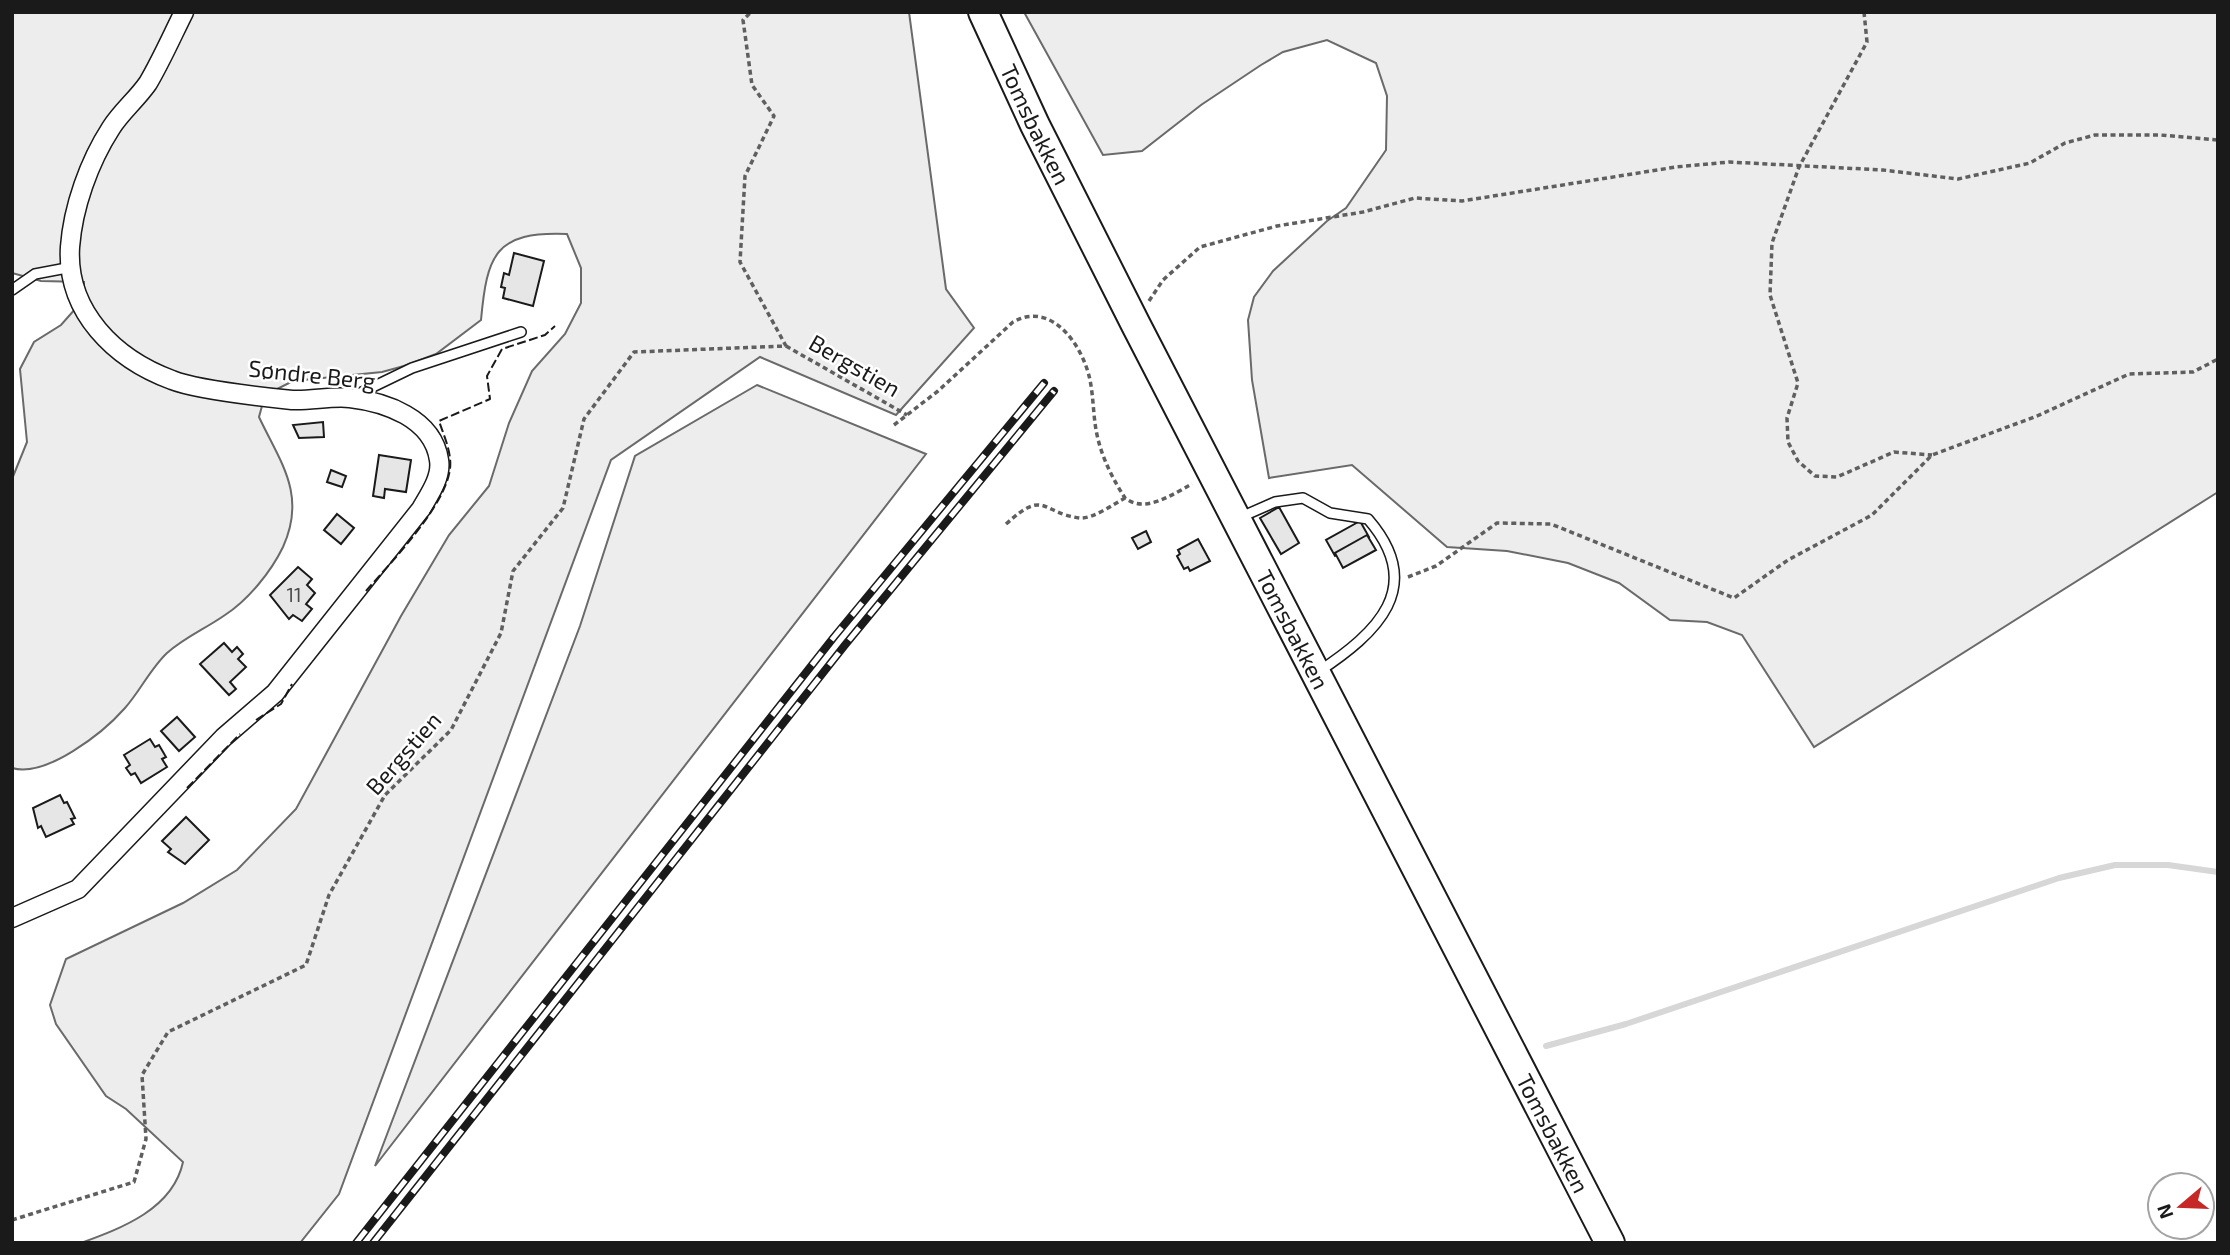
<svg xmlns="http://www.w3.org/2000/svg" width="2230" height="1255" viewBox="0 0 2230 1255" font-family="'Exo 2',sans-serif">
	<rect width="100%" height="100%" fill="#fff"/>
	<!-- green -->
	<g fill="#ededed" stroke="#6a6a6a" stroke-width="2">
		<path d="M12,12h897l37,277 28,39 -78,87 -136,-58 -149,103 -272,734 -39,49h-219c41,-15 92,-34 102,-81l-57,-53 -20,-13 -50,-72 -6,-19 16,-46 117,-56 54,-33 59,-61 105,-193 48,-81 40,-49 20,-63 23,-52 33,-37 16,-31v-35l-14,-34c-72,-3 -80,21 -86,86l-45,34 -32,12 -22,6 -89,9 -28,14 -6,22c21,45 48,77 24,130 -12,25 -35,53 -58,68 -20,14 -40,22 -58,38 -16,15 -27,38 -42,55 -22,25 -79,70 -113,60v-289l15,-37 -7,-73 14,-27 27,-17 23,-26v-17l-43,-1 -29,-8z"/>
		<polygon points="1024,12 2218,12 2218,492 1814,747 1742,635 1707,622 1670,620 1619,583 1568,563 1507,551 1447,547 1352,465 1269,478 1252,380 1248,320 1254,297 1273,271 1327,221 1346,208 1386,150 1387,96 1376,63 1327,40 1283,52 1261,65 1201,105 1142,151 1103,155"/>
		<polygon points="757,385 926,454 375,1166 580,626 635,456"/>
	</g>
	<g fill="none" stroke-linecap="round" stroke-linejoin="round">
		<!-- stream -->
		<polyline stroke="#d7d7d7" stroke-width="6" points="1546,1046 1626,1024 2059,878 2115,865 2168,865 2218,872"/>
	</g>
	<!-- building -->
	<g fill="#e6e6e6" stroke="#1a1a1a" stroke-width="2">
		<polygon points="514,253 544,261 533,306 503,298 505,288 501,287 504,273 509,275"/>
		<polygon points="323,422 324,437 299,438 293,425"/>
		<polygon points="379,455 411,460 406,492 385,489 384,498 373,496"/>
		<polygon points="331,470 346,476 342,487 327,482"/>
		<polygon points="1279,507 1299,543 1281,554 1260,518"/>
		<polygon points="337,514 354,528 341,544 324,530"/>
		<polygon points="1360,521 1369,537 1335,556 1326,540"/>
		<polygon points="1146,531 1151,542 1138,549 1132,538"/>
		<polygon points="1367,535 1376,550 1343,568 1335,553"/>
		<polygon points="1198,539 1210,561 1190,571 1188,567 1184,569 1177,556 1180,554 1178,550"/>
		<polygon points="298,567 312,579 307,585 315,593 306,604 312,609 302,621 293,615 289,619 270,595"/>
		<polygon points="224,643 232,652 237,647 243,654 238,659 246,667 230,682 236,689 229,695 200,664"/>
		<polygon points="177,717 195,737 179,751 161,731"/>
		<polygon points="150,739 155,747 159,745 166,757 162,759 167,767 141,783 135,773 131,775 126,768 130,765 124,755"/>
		<polygon points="60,795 64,803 67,802 75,818 71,819 74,824 46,837 41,826 38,828 33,808"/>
		<polygon points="186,817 209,840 185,864 168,852 171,849 162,841"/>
	</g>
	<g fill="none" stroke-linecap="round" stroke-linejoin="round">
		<!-- lane casing -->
		<g stroke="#1a1a1a" stroke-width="12">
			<g id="lane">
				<polyline points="12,290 35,274 72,267"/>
				<polyline points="354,396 412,368 521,332"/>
				<path d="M1241,517l34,-15 28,-4 27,15 38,6c59,68 9,114 -50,153"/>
			</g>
		</g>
		<!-- street casing -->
		<g stroke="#1a1a1a" stroke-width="21">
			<path id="street" d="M12,918l66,-29 146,-152 51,-44 146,-184c8,-14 21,-32 18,-49 -6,-42 -54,-58 -89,-62 -19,-2 -39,3 -58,2 -29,-3 -95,-10 -120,-20 -57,-21 -106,-68 -102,-133 3,-40 19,-85 41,-119 10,-16 26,-29 37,-45 13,-22 24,-47 36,-71"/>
		</g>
		<!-- primary casing -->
		<g stroke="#1a1a1a" stroke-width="32">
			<g id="primary">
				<path id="s1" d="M983,12l52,113 101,200 474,918"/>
			</g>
		</g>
		<!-- path -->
		<g stroke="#5f5f5f" stroke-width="3.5" stroke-dasharray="5 3.5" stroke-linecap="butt">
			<polyline points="1864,12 1867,42 1799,167 1772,243 1770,295 1798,383 1787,418 1788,442 1798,461 1815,476 1837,477 1894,452 1932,455"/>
			<polyline points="1149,301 1163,280 1200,247 1277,226 1363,212 1415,198 1462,201 1676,167 1729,162 1883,170 1958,179 2030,163 2065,143 2095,135 2160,135 2218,140"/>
			<polyline points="786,346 907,415"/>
			<path d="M894,425l44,-34 75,-69c39,-22 70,24 77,58 4,20 3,40 8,59 5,21 16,42 27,59 20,16 48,-4 67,-14"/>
			<path d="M1006,524c40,-36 34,-11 74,-6 13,1 34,-14 45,-20"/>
			<polyline points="1408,577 1436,566 1497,523 1551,524 1734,598 1788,560 1872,515 1932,455 2037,416 2129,374 2193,372 2218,359"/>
			<polyline points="12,1220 134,1182 146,1139 142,1075 168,1032 306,965 329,895 385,795 451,730 501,633 513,571 563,508 584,419 634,352 786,346 740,262 745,176 774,116 752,85 743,20 751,12"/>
		</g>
		<!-- lane -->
		<use href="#lane" stroke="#fff" stroke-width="9"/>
		<!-- street -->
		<use href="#street" stroke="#fff" stroke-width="18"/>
		<!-- primary -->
		<use href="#primary" stroke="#fff" stroke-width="28"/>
		<!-- rail casing -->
		<g stroke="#1a1a1a" stroke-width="8">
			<g id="rail">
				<polyline points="356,1243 834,637 1044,383"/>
				<polyline points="373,1243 845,645 1054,391"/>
			</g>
		</g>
		<!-- rail -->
		<use href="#rail" stroke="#fff" stroke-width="5" stroke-dasharray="16" stroke-linecap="butt"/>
		<!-- fence -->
		<g stroke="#1a1a1a" stroke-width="2" stroke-dasharray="9 3.5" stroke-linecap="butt">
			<path d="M366,591c25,-29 79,-84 84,-122 2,-16 -6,-33 -11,-48l51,-22 -3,-23 15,-27 43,-14 10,-9"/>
			<polyline points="256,720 281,704 292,684"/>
			<polyline points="187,788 240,734"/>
		</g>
	</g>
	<g text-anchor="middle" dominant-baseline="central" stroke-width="5" stroke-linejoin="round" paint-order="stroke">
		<!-- number labels -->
		<g font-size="19" fill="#4d4d4d">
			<text x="294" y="594">11</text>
		</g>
		<!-- street labels -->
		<g font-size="23" fill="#1a1a1a" stroke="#fff">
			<text stroke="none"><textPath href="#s1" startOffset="124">Tomsbakken</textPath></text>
			<text transform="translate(855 365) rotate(30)">Bergstien</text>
			<text transform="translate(312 374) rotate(6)">Søndre Berg</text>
			<text stroke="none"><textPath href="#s1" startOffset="691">Tomsbakken</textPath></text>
			<text transform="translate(403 753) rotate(-49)">Bergstien</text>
			<text stroke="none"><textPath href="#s1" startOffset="1258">Tomsbakken</textPath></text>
		</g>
	</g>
	<!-- border -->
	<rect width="2230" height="1255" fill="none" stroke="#1a1a1a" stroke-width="28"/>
	<!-- north arrow -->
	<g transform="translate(2181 1206) rotate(251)"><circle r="33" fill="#ffffff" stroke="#a3a3a3" stroke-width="2"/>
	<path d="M0-5L12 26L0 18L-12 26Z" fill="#c62828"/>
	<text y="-10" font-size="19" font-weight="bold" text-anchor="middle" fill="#1a1a1a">N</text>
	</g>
</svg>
